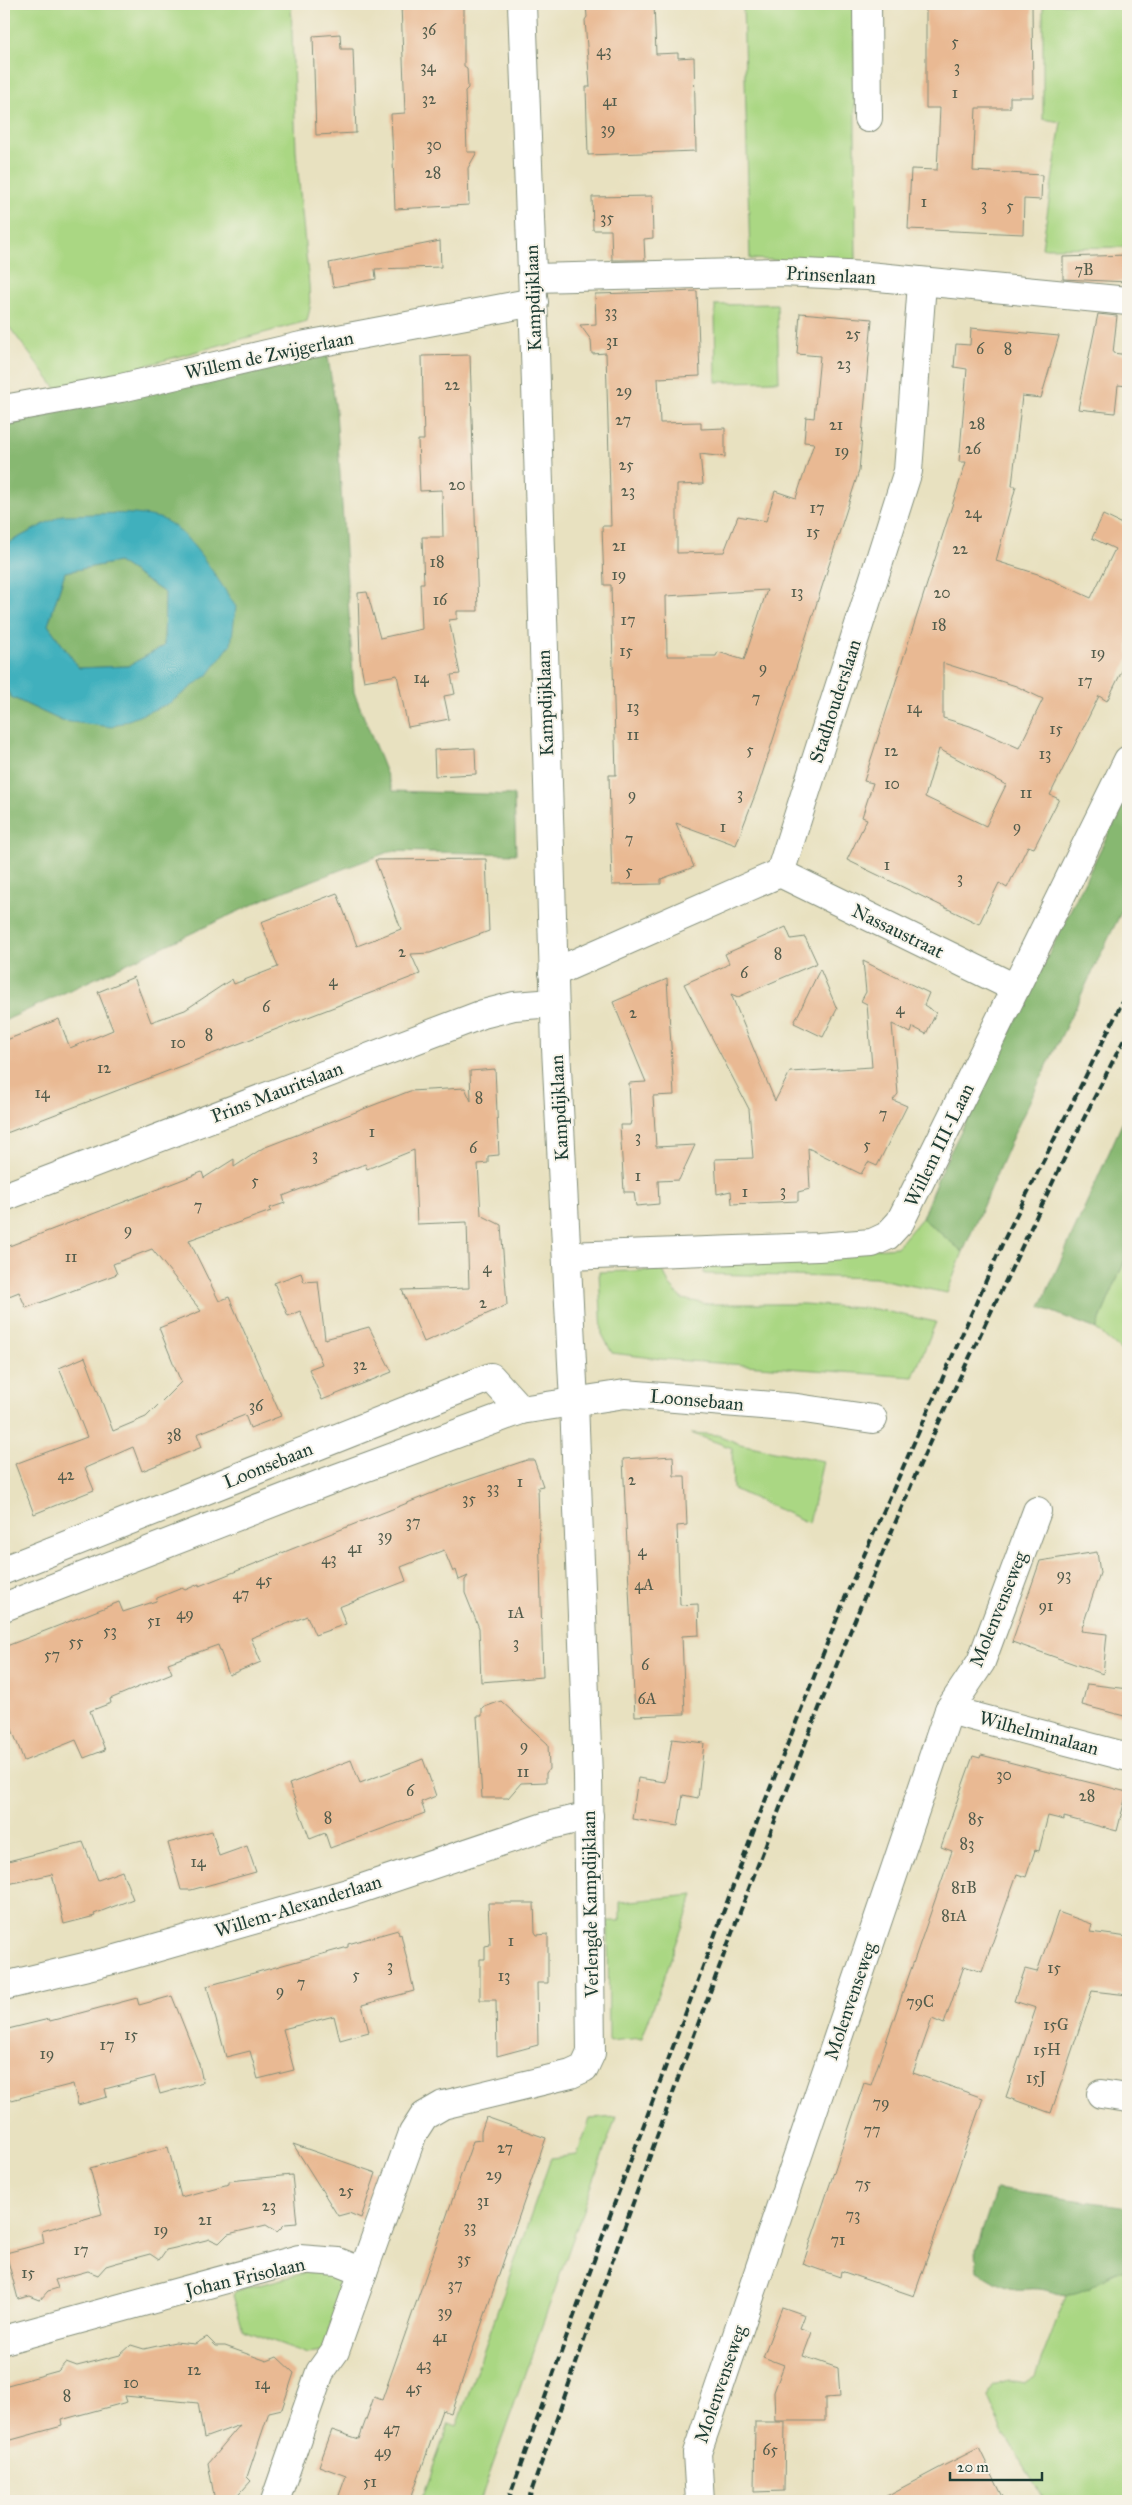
<svg xmlns="http://www.w3.org/2000/svg" width="1132" height="2505" viewBox="0 0 1132 2505" font-family="'IM FELL Great Primer',serif">
	<rect width="100%" height="100%" fill="#f7f3e8"/>
	<filter id="ink" filterUnits="userSpaceOnUse"><feTurbulence type="fractalNoise" baseFrequency=".02" numOctaves="2"/><feDisplacementMap in="SourceGraphic" scale="10" xChannelSelector="R" yChannelSelector="G"/><feConvolveMatrix kernelMatrix="1 2 1 2 8 2 1 2 1" color-interpolation-filters="sRGB"/></filter>
	<filter id="wash" filterUnits="userSpaceOnUse"><feTurbulence type="fractalNoise" baseFrequency=".0096" numOctaves="4" result="noise"/><feDisplacementMap in="SourceGraphic" scale="20" xChannelSelector="R" yChannelSelector="G"/><feGaussianBlur stdDeviation="1.12" result="paint"/><feColorMatrix in="noise" values="0 0 0 0 0 0 0 0 0 0 0 0 0 0 0 0 0 1.4 0 .05"/><feComposite in="paint" operator="in"/></filter>
	<g filter="url(#wash)">
		<rect width="100%" height="100%" fill="#e8e1c0"/>
		<!-- green -->
		<g fill="#aad783" stroke="#648a5c">
			<polygon points="4,4 291,4 296,151 309,285 310,308 307,321 57,390 4,320"/>
			<polygon points="743,4 854,4 856,264 750,259"/>
			<polygon points="1043,4 1128,4 1128,247 1042,248 1061,122 1043,119"/>
			<polygon points="777,304 779,381 716,382 715,305"/>
			<polygon points="922,1218 963,1252 947,1293 875,1278 704,1274 704,1264 897,1247"/>
			<polygon points="1128,1253 1128,1348 1125,1354 1096,1329"/>
			<polygon points="663,1270 669,1284 682,1299 708,1304 803,1304 875,1309 936,1322 913,1377 661,1359 612,1353 602,1334 599,1272"/>
			<polygon points="691,1433 718,1435 740,1444 823,1461 809,1523 733,1489 732,1448"/>
			<polygon points="694,1895 642,2038 609,2041 608,1921 620,1921 620,1902"/>
			<polygon points="616,2117 480,2501 421,2501 449,2423 457,2426 551,2158 577,2155 590,2119"/>
			<polygon points="316,2270 338,2276 344,2285 322,2352 308,2354 243,2330 233,2295 236,2291"/>
			<path d="M1121,2270l7,1v230h-84l-41,-70 -15,-34 5,-12 15,-5 16,3 11,-7 31,-80c20,-7 36,-17 55,-26z"/>
		</g>
		<!-- forest -->
		<g fill="#87b871" stroke="#537a52">
			<polygon points="327,350 336,411 354,692 393,791 514,795 516,854 391,851 271,896 4,1021 4,685 11,697 62,721 236,607 62,515 4,545 4,415"/>
			<polygon points="118,562 165,593 164,646 128,666 79,668 48,625 65,572"/>
			<polygon points="1128,794 1128,898 1013,1136 963,1252 922,1218 939,1175"/>
			<polygon points="1128,1110 1128,1253 1096,1329 1040,1307"/>
			<path d="M996,2189l132,18v64c-16,-2 -25,10 -38,17 -26,13 -27,4 -51,1 -8,-1 -16,1 -24,0 -14,-2 -25,-11 -38,-18l-1,-21z"/>
		</g>
		<!-- water -->
		<path fill="#41b0bd" stroke="#307678" fill-rule="evenodd" d="M62,515c31,0 67,-5 97,3 28,8 61,65 77,89l-5,37 -23,31 -38,28 -58,24 -50,-6 -51,-24 -7,-12v-140zM118,562l47,31 -1,53 -36,20 -49,2 -31,-43 17,-53z"/>
		<g id="blocks">
			<!-- building -->
			<g fill="#e9b993" fill-rule="evenodd">
				<polygon points="401,4 464,4 464,66 467,68 468,88 465,91 467,152 477,152 468,168 469,205 395,209 391,114 405,113"/>
				<polygon points="586,4 654,4 656,54 678,53 678,58 694,57 696,151 588,155 586,87 590,87 585,20 587,17"/>
				<polygon points="926,4 1032,4 1033,97 1010,97 1010,108 976,108 973,171 1042,175 1041,200 1024,199 1023,234 908,229 911,169 937,170 940,108 926,108"/>
				<polygon points="340,34 341,49 353,49 356,133 316,135 313,36"/>
				<polygon points="652,196 653,238 644,239 645,260 612,260 611,230 593,230 592,197"/>
				<polygon points="440,241 441,267 375,269 376,279 333,287 329,263"/>
				<polygon points="1128,255 1128,282 1063,279 1063,257"/>
				<path d="M697,291l3,85 -42,2 2,45 41,-1v7l24,-1v29l-25,-3 3,30 -26,1v68l47,-1 14,-36 28,5 9,-30 21,7 18,-55 -10,-1 2,-25 8,1 6,-62 -23,-2 3,-41 72,6 -13,152 -101,316 -22,58 -60,-22 18,44 -33,12v5l-49,1 -3,-110h7l-3,-109 -2,-81h-7l-2,-59h9l-5,-173 -14,1 -1,-14 -11,-15 16,-1 -1,-30zM767,590l-23,70 -26,-8 -2,4h-49l-1,-60z"/>
				<polygon points="1098,314 1117,316 1113,353 1128,355 1128,386 1118,385 1115,413 1078,409"/>
				<path d="M971,328l88,8 -18,62 -19,-2 -10,90h4l-20,75 45,14 50,23 24,-49 -23,-11 11,-23 23,11 2,-5v138l-21,42 -8,-5 -49,99 9,4 -25,49 -6,-2 -21,42 -8,-5 -20,41 -132,-64 20,-41 -5,-2 11,-34 -9,-2 102,-319h-7l8,-93 -13,-2 2,-23 14,1zM943,663l73,23 27,13 -24,49 -49,-22 -27,-8zM939,749l67,36 -20,41 -61,-29z"/>
				<polygon points="470,355 478,611 457,611 457,619 449,620 460,674 451,675 455,694 444,696 449,719 408,727 397,675 364,681 360,659 358,593 367,592 380,638 422,629 420,583 424,583 422,537 443,537 442,490 420,491 418,440 424,440 422,356"/>
				<polygon points="475,748 476,774 435,776 434,750"/>
				<polygon points="486,859 489,931 430,953 411,954 420,974 4,1134 4,1041 59,1019 70,1048 113,1030 98,992 134,977 151,1022 185,1010 232,979 234,984 278,967 261,922 337,893 357,946 401,929 375,860"/>
				<polygon points="786,927 791,939 805,937 817,963 738,997 731,994 775,1101 790,1072 872,1067 867,1004 861,1001 866,992 863,961 929,993 924,1005 936,1013 926,1034 913,1027 911,1033 892,1024 898,1094 893,1100 907,1106 877,1166 868,1162 861,1174 808,1148 810,1189 798,1192 798,1201 732,1204 731,1191 717,1194 715,1159 753,1158 749,1109 684,984 725,966 729,963 725,954"/>
				<polygon points="820,969 837,1009 823,1037 794,1023"/>
				<polygon points="667,979 674,1095 653,1096 656,1147 695,1145 679,1180 658,1181 659,1204 636,1206 634,1192 624,1192 620,1125 630,1125 631,1121 629,1083 646,1082 613,1002"/>
				<polygon points="495,1069 499,1155 488,1156 488,1163 478,1164 481,1215 501,1225 507,1305 424,1342 402,1290 469,1288 467,1222 417,1224 414,1150 367,1169 365,1164 283,1196 285,1203 270,1208 271,1211 189,1240 219,1301 229,1297 281,1416 250,1428 245,1415 197,1434 202,1447 142,1471 133,1447 85,1468 94,1490 34,1514 15,1464 87,1437 59,1368 85,1357 113,1431 146,1417 181,1382 159,1328 201,1311 152,1249 113,1264 117,1274 26,1308 19,1292 4,1298 4,1248 202,1172 204,1178 234,1159 234,1167 263,1148 410,1091 465,1088 471,1101 470,1071"/>
				<polygon points="301,1273 304,1282 318,1281 325,1339 369,1327 392,1372 322,1400 309,1369 322,1364 313,1342 300,1311 288,1316 274,1283"/>
				<polygon points="673,1456 674,1476 685,1476 687,1525 677,1526 680,1605 698,1604 699,1635 682,1636 685,1714 635,1716 623,1459"/>
				<polygon points="527,1460 534,1460 543,1486 538,1487 543,1677 481,1682 479,1628 465,1593 465,1580 468,1576 459,1580 456,1570 453,1572 444,1550 401,1567 406,1581 339,1607 346,1624 315,1635 307,1616 251,1638 261,1662 229,1675 218,1645 168,1663 172,1673 110,1699 111,1703 90,1711 105,1750 84,1758 76,1740 24,1761 4,1708 4,1647 119,1602 123,1612 156,1601 157,1598 182,1588 185,1590 199,1584 199,1586 450,1486"/>
				<polygon points="1097,1552 1100,1573 1081,1631 1107,1634 1103,1674 1012,1642 1040,1561"/>
				<polygon points="1087,1684 1128,1689 1128,1717 1082,1705"/>
				<polygon points="501,1701 548,1744 549,1769 546,1773 546,1782 521,1783 508,1798 482,1798 477,1716 482,1716 482,1708"/>
				<polygon points="672,1739 704,1743 698,1798 683,1795 678,1826 632,1819 638,1778 665,1782"/>
				<polygon points="981,1755 1127,1792 1117,1831 1064,1817 1064,1820 1048,1816 1039,1851 1035,1850 1026,1877 1017,1874 982,1972 964,1966 944,2024 932,2019 913,2073 983,2098 914,2296 841,2271 840,2277 803,2264 864,2083 871,2085 952,1851 941,1847 958,1798 973,1756 980,1758"/>
				<polygon points="423,1759 436,1796 421,1802 425,1813 330,1848 325,1833 310,1839 289,1784 351,1760 360,1783"/>
				<polygon points="212,1831 219,1856 247,1846 256,1872 191,1890 181,1890 168,1843"/>
				<polygon points="83,1842 98,1880 122,1871 133,1899 94,1914 95,1916 64,1924 52,1874 4,1885 4,1862"/>
				<polygon points="488,1903 534,1903 535,1932 537,1935 548,1934 548,1983 537,1983 538,2045 497,2056 496,2000 480,2000 480,1959 485,1959 485,1946 490,1945"/>
				<polygon points="1058,1912 1092,1924 1090,1932 1128,1937 1128,1995 1092,1991 1051,2113 1006,2097 1036,2008 1014,2001 1025,1969 1037,1972"/>
				<polygon points="398,1930 399,1935 401,1934 414,1991 362,2005 369,2032 340,2040 334,2016 283,2029 294,2070 258,2079 250,2051 226,2057 207,1986 348,1947 348,1944"/>
				<polygon points="172,1996 199,2064 203,2082 160,2094 155,2076 105,2089 107,2097 78,2105 73,2084 4,2102 4,2030 49,2019 50,2021 137,1998 139,2005"/>
				<polygon points="486,2117 546,2138 451,2413 442,2410 410,2501 337,2501 346,2476 319,2466 332,2430 359,2439 374,2397 382,2400 473,2141 481,2140 481,2132"/>
				<polygon points="293,2144 376,2173 361,2218 349,2213 338,2216"/>
				<polygon points="168,2147 181,2197 229,2184 229,2181 292,2175 297,2223 285,2224 277,2232 266,2225 228,2234 219,2243 210,2239 175,2248 166,2250 159,2260 150,2254 116,2263 106,2266 98,2275 88,2271 55,2280 58,2288 48,2291 40,2300 30,2296 18,2299 6,2253 44,2243 42,2231 102,2214 90,2168"/>
				<polygon points="782,2307 805,2315 800,2328 812,2332 803,2356 838,2368 840,2397 825,2398 825,2421 775,2421 774,2392 784,2365 763,2357"/>
				<polygon points="207,2337 216,2346 225,2346 267,2361 277,2357 294,2373 282,2409 269,2412 247,2477 251,2481 233,2501 215,2501 208,2463 240,2425 204,2438 198,2403 125,2396 127,2402 61,2420 62,2426 4,2442 4,2386 58,2371 66,2362 77,2366 120,2355 131,2345 144,2349 175,2342 195,2344"/>
				<polygon points="755,2422 785,2422 784,2491 754,2492"/>
				<polygon points="979,2448 1005,2501 877,2501 943,2466"/>
			</g>
		</g>
	</g>
	<g filter="url(#ink)">
		<use href="#blocks" fill-opacity="0" stroke="#848f7a" stroke-width="1"/>
		<g fill="none" stroke-linecap="round" stroke-linejoin="round">
			<!-- minor casing -->
			<g stroke="#848f7a" stroke-width="30">
				<g id="minor">
					<polyline points="867,4 868,118"/>
					<polyline points="533,278 782,272 868,276 1128,301"/>
					<polyline points="4,409 121,388 301,346 534,302"/>
					<polyline points="780,873 1015,988"/>
					<polyline points="553,973 780,873 908,471 922,283"/>
					<polyline points="4,1197 483,1014 514,1006 554,1003"/>
					<polyline points="567,1256 818,1247 872,1243 887,1236 900,1222 1128,760"/>
					<polyline points="4,1570 491,1377 521,1410"/>
					<polyline points="4,1607 323,1483 521,1410 625,1394 797,1408 873,1419"/>
					<polyline points="949,1710 1128,1757"/>
					<polyline points="4,1986 113,1960 348,1893 547,1826 589,1816"/>
					<polyline points="1101,2094 1128,2098"/>
					<polyline points="363,2272 413,2133 424,2116 443,2105 571,2074 584,2068 591,2053 588,1776 574,1402 556,1048 535,352 522,4"/>
					<polyline points="4,2340 299,2259 338,2262 363,2272 335,2351 320,2372 275,2501"/>
					<polyline points="700,2501 697,2453 949,1710 981,1662 1037,1511"/>
				</g>
			</g>
			<!-- minor -->
			<use href="#minor" stroke="#fff" stroke-width="28"/>
			<!-- rail -->
			<g stroke="#1f3d34" stroke-width="4" stroke-dasharray="8 4" stroke-linecap="butt">
				<polyline points="508,2501 612,2210 760,1814 845,1598 1004,1240 1128,991"/>
				<path d="M528,2501c118,-339 239,-678 380,-1008 22,-54 48,-107 73,-160 48,-101 95,-202 147,-301"/>
			</g>
		</g>
	</g>
	<g text-anchor="middle" dominant-baseline="central" stroke-width="4" stroke-linejoin="round" paint-order="stroke">
		<!-- number labels -->
		<g font-size="16" fill="#525c4c">
			<text x="429" y="29">36</text>
			<text x="955" y="41">5</text>
			<text x="604" y="50">43</text>
			<text x="428" y="66">34</text>
			<text x="957" y="66">3</text>
			<text x="955" y="92">1</text>
			<text x="429" y="98">32</text>
			<text x="610" y="100">41</text>
			<text x="608" y="128">39</text>
			<text x="434" y="144">30</text>
			<text x="433" y="172">28</text>
			<text x="924" y="201">1</text>
			<text x="984" y="204">3</text>
			<text x="1010" y="205">5</text>
			<text x="607" y="217">35</text>
			<text x="1084" y="269">7B</text>
			<text x="611" y="311">33</text>
			<text x="853" y="333">25</text>
			<text x="612" y="340">31</text>
			<text x="980" y="348">6</text>
			<text x="1008" y="348">8</text>
			<text x="844" y="363">23</text>
			<text x="452" y="384">22</text>
			<text x="624" y="390">29</text>
			<text x="623" y="419">27</text>
			<text x="977" y="423">28</text>
			<text x="836" y="424">21</text>
			<text x="973" y="448">26</text>
			<text x="842" y="450">19</text>
			<text x="626" y="464">25</text>
			<text x="457" y="484">20</text>
			<text x="628" y="490">23</text>
			<text x="817" y="507">17</text>
			<text x="973" y="512">24</text>
			<text x="813" y="531">15</text>
			<text x="619" y="545">21</text>
			<text x="960" y="548">22</text>
			<text x="437" y="561">18</text>
			<text x="619" y="574">19</text>
			<text x="797" y="591">13</text>
			<text x="942" y="592">20</text>
			<text x="440" y="599">16</text>
			<text x="628" y="619">17</text>
			<text x="939" y="624">18</text>
			<text x="626" y="650">15</text>
			<text x="1098" y="652">19</text>
			<text x="763" y="667">9</text>
			<text x="421" y="677">14</text>
			<text x="1085" y="680">17</text>
			<text x="756" y="697">7</text>
			<text x="633" y="706">13</text>
			<text x="914" y="707">14</text>
			<text x="1056" y="728">15</text>
			<text x="633" y="734">11</text>
			<text x="750" y="749">5</text>
			<text x="891" y="750">12</text>
			<text x="1045" y="753">13</text>
			<text x="892" y="783">10</text>
			<text x="1026" y="792">11</text>
			<text x="740" y="793">3</text>
			<text x="632" y="794">9</text>
			<text x="723" y="826">1</text>
			<text x="1017" y="826">9</text>
			<text x="629" y="838">7</text>
			<text x="887" y="864">1</text>
			<text x="629" y="870">5</text>
			<text x="960" y="877">3</text>
			<text x="402" y="951">2</text>
			<text x="778" y="953">8</text>
			<text x="744" y="972">6</text>
			<text x="333" y="980">4</text>
			<text x="266" y="1006">6</text>
			<text x="900" y="1008">4</text>
			<text x="633" y="1012">2</text>
			<text x="209" y="1034">8</text>
			<text x="178" y="1042">10</text>
			<text x="104" y="1067">12</text>
			<text x="42" y="1092">14</text>
			<text x="479" y="1097">8</text>
			<text x="883" y="1113">7</text>
			<text x="372" y="1131">1</text>
			<text x="638" y="1136">3</text>
			<text x="867" y="1144">5</text>
			<text x="473" y="1147">6</text>
			<text x="315" y="1154">3</text>
			<text x="638" y="1175">1</text>
			<text x="255" y="1180">5</text>
			<text x="783" y="1190">3</text>
			<text x="745" y="1191">1</text>
			<text x="198" y="1205">7</text>
			<text x="128" y="1229">9</text>
			<text x="71" y="1256">11</text>
			<text x="487" y="1267">4</text>
			<text x="483" y="1302">2</text>
			<text x="360" y="1364">32</text>
			<text x="256" y="1405">36</text>
			<text x="174" y="1434">38</text>
			<text x="66" y="1474">42</text>
			<text x="632" y="1479">2</text>
			<text x="520" y="1481">1</text>
			<text x="493" y="1487">33</text>
			<text x="469" y="1498">35</text>
			<text x="413" y="1521">37</text>
			<text x="385" y="1535">39</text>
			<text x="355" y="1547">41</text>
			<text x="642" y="1550">4</text>
			<text x="329" y="1558">43</text>
			<text x="1064" y="1574">93</text>
			<text x="264" y="1579">45</text>
			<text x="644" y="1584">4A</text>
			<text x="241" y="1593">47</text>
			<text x="1046" y="1605">91</text>
			<text x="516" y="1612">1A</text>
			<text x="185" y="1613">49</text>
			<text x="154" y="1620">51</text>
			<text x="110" y="1630">53</text>
			<text x="76" y="1641">55</text>
			<text x="516" y="1642">3</text>
			<text x="52" y="1654">57</text>
			<text x="645" y="1664">6</text>
			<text x="647" y="1698">6A</text>
			<text x="524" y="1745">9</text>
			<text x="523" y="1771">11</text>
			<text x="1004" y="1774">30</text>
			<text x="410" y="1790">6</text>
			<text x="1087" y="1795">28</text>
			<text x="328" y="1817">8</text>
			<text x="976" y="1818">85</text>
			<text x="967" y="1843">83</text>
			<text x="198" y="1861">14</text>
			<text x="964" y="1887">81B</text>
			<text x="954" y="1915">81A</text>
			<text x="511" y="1940">1</text>
			<text x="390" y="1965">3</text>
			<text x="1054" y="1967">15</text>
			<text x="356" y="1974">5</text>
			<text x="504" y="1975">13</text>
			<text x="301" y="1982">7</text>
			<text x="280" y="1990">9</text>
			<text x="920" y="2001">79C</text>
			<text x="1056" y="2024">15G</text>
			<text x="131" y="2034">15</text>
			<text x="107" y="2044">17</text>
			<text x="1047" y="2049">15H</text>
			<text x="47" y="2053">19</text>
			<text x="1036" y="2077">15J</text>
			<text x="881" y="2102">79</text>
			<text x="872" y="2129">77</text>
			<text x="505" y="2147">27</text>
			<text x="494" y="2174">29</text>
			<text x="863" y="2183">75</text>
			<text x="346" y="2190">25</text>
			<text x="483" y="2200">31</text>
			<text x="269" y="2205">23</text>
			<text x="853" y="2214">73</text>
			<text x="205" y="2219">21</text>
			<text x="470" y="2226">33</text>
			<text x="161" y="2229">19</text>
			<text x="838" y="2239">71</text>
			<text x="81" y="2249">17</text>
			<text x="464" y="2258">35</text>
			<text x="28" y="2272">15</text>
			<text x="455" y="2284">37</text>
			<text x="445" y="2311">39</text>
			<text x="440" y="2336">41</text>
			<text x="424" y="2364">43</text>
			<text x="194" y="2369">12</text>
			<text x="131" y="2382">10</text>
			<text x="262" y="2383">14</text>
			<text x="414" y="2387">45</text>
			<text x="67" y="2395">8</text>
			<text x="392" y="2428">47</text>
			<text x="770" y="2449">65</text>
			<text x="383" y="2451">49</text>
			<text x="370" y="2481">51</text>
		</g>
		<!-- street labels -->
		<g font-size="19" fill="#1f3d34" stroke="#f7f3e8">
			<text transform="translate(831 275) rotate(3)">Prinsenlaan</text>
			<text transform="translate(533 298) rotate(-92)">Kampdijklaan</text>
			<text transform="translate(269 355) rotate(-12)">Willem de Zwijgerlaan</text>
			<text transform="translate(835 701) rotate(-72)">Stadhouderslaan</text>
			<text transform="translate(545 703) rotate(-92)">Kampdijklaan</text>
			<text transform="translate(898 931) rotate(26)">Nassaustraat</text>
			<text transform="translate(277 1092) rotate(-21)">Prins Mauritslaan</text>
			<text transform="translate(559 1108) rotate(-93)">Kampdijklaan</text>
			<text transform="translate(939 1145) rotate(-64)">Willem III-Laan</text>
			<text transform="translate(697 1400) rotate(5)">Loonsebaan</text>
			<text transform="translate(268 1465) rotate(-22)">Loonsebaan</text>
			<text transform="translate(998 1609) rotate(-68)">Molenvenseweg</text>
			<text transform="translate(1039 1733) rotate(15)">Wilhelminalaan</text>
			<text transform="translate(590 1904) rotate(-91)">Verlengde Kampdijklaan</text>
			<text transform="translate(298 1906) rotate(-17)">Willem-Alexanderlaan</text>
			<text transform="translate(850 2001) rotate(-71)">Molenvenseweg</text>
			<text transform="translate(245 2277) rotate(-13)">Johan Frisolaan</text>
			<text transform="translate(720 2384) rotate(-71)">Molenvenseweg</text>
		</g>
	</g>
	<!-- margin -->
	<rect width="1132" height="2505" fill="none" stroke="#f7f3e8" stroke-width="20"/>
	<!-- scale -->
	<path d="M950 2472v8h92v-8" fill="none" stroke="#1f3d34" stroke-width="2.5"/>
	<text x="957" y="2472" font-size="15" fill="#1f3d34" stroke="#f7f3e8" stroke-width="4" paint-order="stroke">20 m</text>
</svg>
